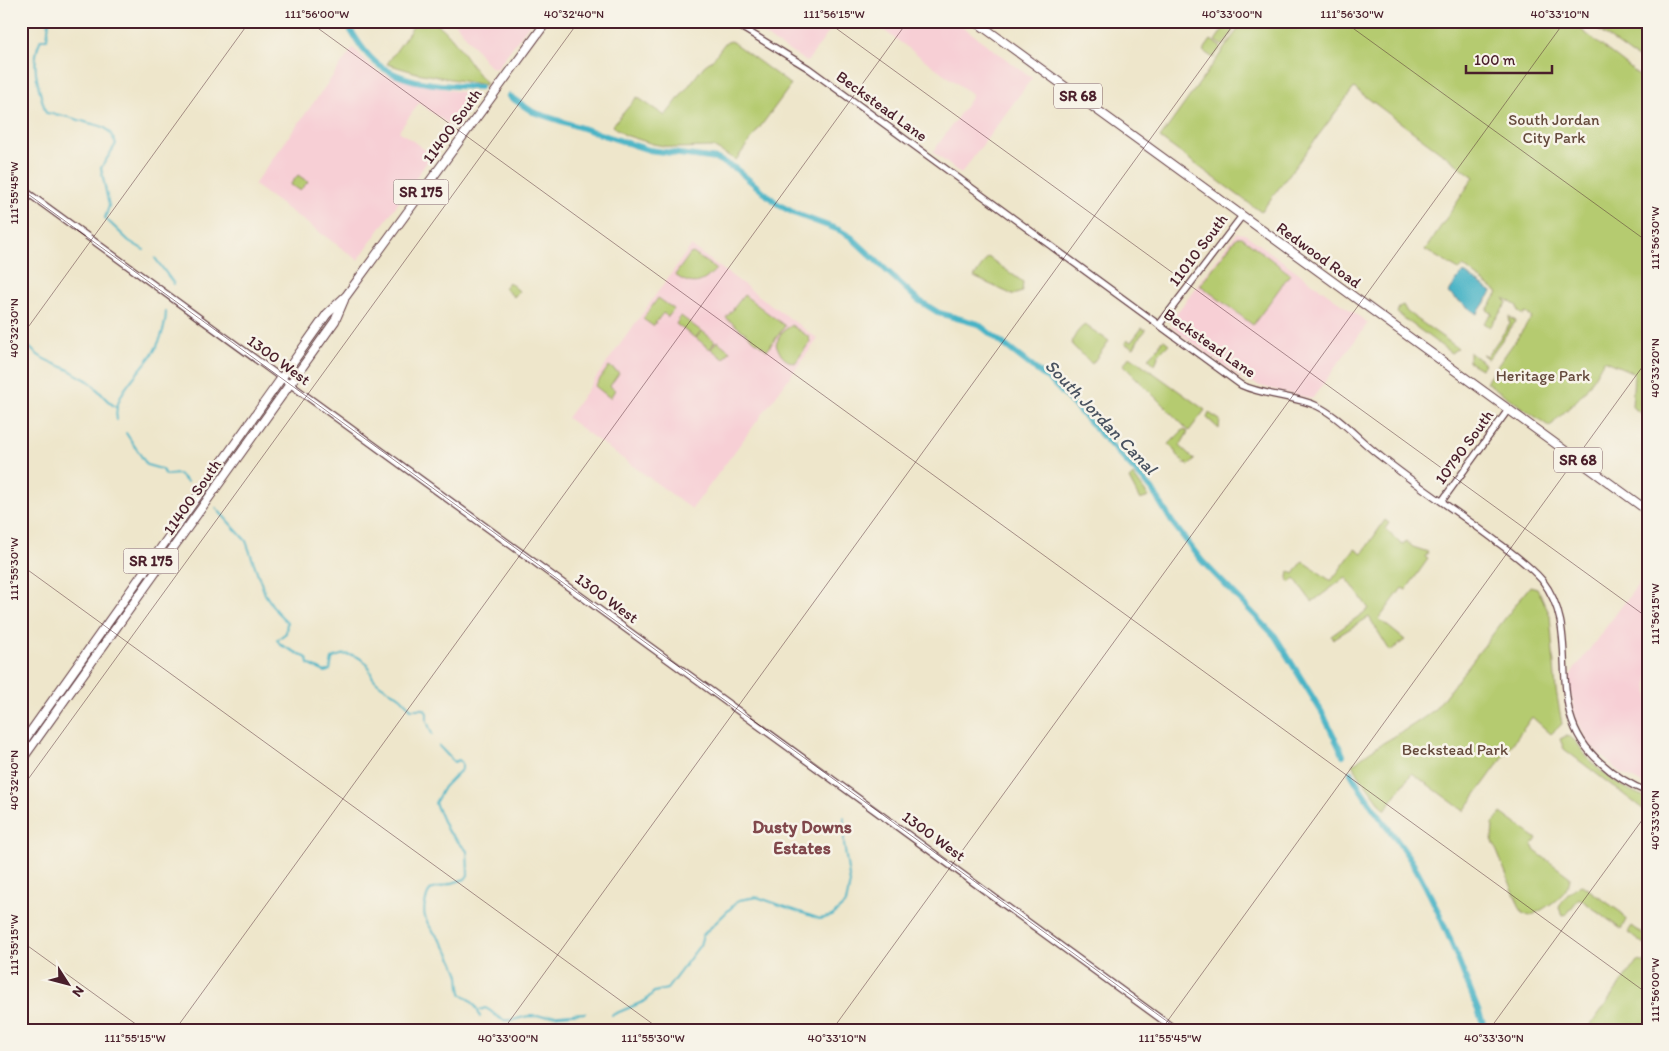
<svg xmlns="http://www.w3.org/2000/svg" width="1669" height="1051" viewBox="0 0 1669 1051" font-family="Itim,sans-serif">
	<rect width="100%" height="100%" fill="#f7f3e8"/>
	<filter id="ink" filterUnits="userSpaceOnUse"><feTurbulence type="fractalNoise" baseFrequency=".02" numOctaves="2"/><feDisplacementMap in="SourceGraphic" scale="10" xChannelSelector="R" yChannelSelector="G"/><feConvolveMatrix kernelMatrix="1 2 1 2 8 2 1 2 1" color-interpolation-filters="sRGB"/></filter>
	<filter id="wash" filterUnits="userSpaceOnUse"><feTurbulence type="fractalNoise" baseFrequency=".0096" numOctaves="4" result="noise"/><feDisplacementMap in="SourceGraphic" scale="20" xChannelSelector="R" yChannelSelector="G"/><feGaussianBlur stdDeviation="1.12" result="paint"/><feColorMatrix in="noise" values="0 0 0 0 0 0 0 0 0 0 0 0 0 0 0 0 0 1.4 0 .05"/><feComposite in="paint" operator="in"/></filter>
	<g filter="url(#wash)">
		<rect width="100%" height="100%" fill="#eee6cb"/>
		<!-- built -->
		<g fill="#f7cfd5">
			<polygon points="454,21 532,21 496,69 489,66"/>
			<polygon points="741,21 837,21 807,62"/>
			<polygon points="871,21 955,21 1032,78 961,174 933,152 973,95"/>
			<polygon points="353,48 377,71 401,80 476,95 452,127 419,103 399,131 432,155 358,260 254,185"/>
			<polygon points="1237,233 1245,234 1368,323 1312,399 1263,387 1239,377 1172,328 1171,323 1175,315"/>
			<polygon points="691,246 818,339 692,509 567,418"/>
			<polygon points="1648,571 1648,787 1618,771 1589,744 1575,716 1568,678"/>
		</g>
		<!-- green -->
		<g fill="#b5cb6f" stroke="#80754d">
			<path d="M417,21c5,0 12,-1 16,1 19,8 37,45 52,60v3l-68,-12 -30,-9z"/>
			<path d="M1244,21h326l78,61v336l-16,-11 2,-34 -30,-13c-8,14 -17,31 -29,42 -9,9 -17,15 -25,25l-64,-45 46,-65 -6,-4 -3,2 -5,-3 -1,-6 -13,-8 3,5 -17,24 -6,-4 7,-9h2l-6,-4 11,-17 -35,-27 -4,4 -34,-20 49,-73 -120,-89 -93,124 -101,-74z"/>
			<polygon points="1586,21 1620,21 1648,40 1648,63 1631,54"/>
			<polygon points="1225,26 1233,31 1223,46 1215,41"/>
			<polygon points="1211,40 1221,47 1213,58 1203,51"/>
			<polygon points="731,41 791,85 736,160 713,147 675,148 653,144 625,135 612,126 637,97 665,116 704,66 712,60 725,43"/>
			<polygon points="298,175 308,182 300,190 290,185"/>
			<polygon points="1237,237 1242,237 1290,274 1253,325 1200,285"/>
			<path d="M693,253l23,16c-14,16 -24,18 -41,6l15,-21z"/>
			<polygon points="988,257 1023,282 1022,292 1013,295 974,277"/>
			<polygon points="509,282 519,291 514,297 504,288"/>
			<polygon points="744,295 785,326 767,350 726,318"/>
			<polygon points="658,298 674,309 668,317 663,313 653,326 643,319"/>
			<polygon points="1403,305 1407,312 1458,348 1451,353 1397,313 1399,307"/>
			<polygon points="681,316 701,331 695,338 676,324"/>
			<polygon points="1509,317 1516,321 1488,359 1482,354 1487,356 1510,324"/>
			<path d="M791,325l18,12 1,5 -15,21c-12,-2 -15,-9 -19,-19l5,-11z"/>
			<path d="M1085,325l24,16 -17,23 -20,-19c0,-7 7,-17 13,-20z"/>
			<polygon points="1142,328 1146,330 1139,338 1134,348 1125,344 1127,340 1131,342"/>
			<polygon points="702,331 715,341 710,349 696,338"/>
			<polygon points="1164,340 1169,344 1159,354 1155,365 1148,358 1159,347 1161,341"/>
			<polygon points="717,341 730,351 724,359 711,349"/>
			<polygon points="1469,352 1485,364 1481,369 1469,362"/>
			<polygon points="1130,356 1205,410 1189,431 1123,365"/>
			<polygon points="609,366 619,373 610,386 615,390 610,398 595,386"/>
			<polygon points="1209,413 1220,420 1219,429 1207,418"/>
			<polygon points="1184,429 1188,432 1180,446 1195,460 1189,465 1183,462 1169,444"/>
			<polygon points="1133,475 1149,497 1140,500 1129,479"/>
			<polygon points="1385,520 1389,523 1385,529 1402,545 1407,542 1413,547 1428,552 1425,557 1428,559 1406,590 1402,588 1379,619 1405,640 1390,651 1369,617 1333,639 1331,636 1369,609 1346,577 1312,602 1295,579 1290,583 1288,578 1289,571 1294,574 1303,561 1331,581 1355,549 1362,554"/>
			<path d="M1530,586l7,2 13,27 6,75 6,34 -11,10 -19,-17 -68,94 -52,-38 -27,37 -33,-45c25,-22 57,-34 83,-56z"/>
			<path d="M1566,736c11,2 14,13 21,21 15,18 38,33 61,41v15l-84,-64 -4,-10z"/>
			<path d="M1501,813l36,26 -5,6 3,6 35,26c0,18 -26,32 -40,39l-8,-3 -30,-74 1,-15z"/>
			<path d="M1582,885l40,28 4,7 -5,9 -42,-31 -12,16 -5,1 -3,-7c3,-8 14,-22 23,-23z"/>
			<polygon points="1632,926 1648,938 1645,945 1628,932"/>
			<polygon points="1637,961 1648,963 1648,1030 1587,1030"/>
		</g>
		<!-- water -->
		<polygon fill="#49b4c6" stroke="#4a6a78" points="1463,272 1492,292 1477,314 1448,293"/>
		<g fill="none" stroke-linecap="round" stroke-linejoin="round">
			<!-- stream -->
			<g stroke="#49b4c6" stroke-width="2">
				<path d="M49,21l-2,18h-6c-12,23 -2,51 5,74 14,1 23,4 36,8 18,7 24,0 34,23l-15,24 8,38 -4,12 24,23 15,9"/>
				<polyline points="155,258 174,284"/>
				<path d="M21,339c6,5 11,12 17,16 9,7 18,9 27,13 7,3 13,8 20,11 12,6 19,22 31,28"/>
				<path d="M117,420c-6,-28 29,-51 40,-74 6,-12 9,-22 9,-35"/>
				<polyline points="126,433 147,465 161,469 166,475 179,474 187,482"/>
				<path d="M216,508l30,33 19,53 11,17 11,11 -1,11 -9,7 4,5 26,13 1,6 17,8 5,-2 2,-11c12,-8 30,-5 37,9 2,4 2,8 5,11 6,8 18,12 26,18 4,3 7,8 11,12h13l3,4v8l5,13"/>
				<path d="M439,746l15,16 5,-2 3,3v6l-18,18 -9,16 12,27 20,21 1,24 -3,4 -35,11c-15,30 2,37 16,58 3,4 12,23 13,28 1,7 0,12 3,19 8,2 16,13 18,22"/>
				<path d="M480,1010l5,-2c8,3 11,10 19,12 11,2 18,-4 26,-4 18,1 36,-2 55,-3"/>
				<polyline points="612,1015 645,1001 654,992 667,989 700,945 703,935 739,900 757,897 820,919 832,916 846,903 850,883 844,844 844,817"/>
			</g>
			<!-- canal -->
			<g stroke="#49b4c6" stroke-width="6">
				<path d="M345,21c9,14 17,30 30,41 27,23 72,24 105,25"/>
				<polyline points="509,96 533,112 649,150 717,159 736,169 779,205 796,214 839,230 851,237 918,300 939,313 978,324 1053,383 1070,401 1152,489 1172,522 1202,561 1275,636 1323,714 1343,755"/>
				<path d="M1351,773c19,36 47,64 67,99 28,50 46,105 68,158"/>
			</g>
		</g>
	</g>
	<g filter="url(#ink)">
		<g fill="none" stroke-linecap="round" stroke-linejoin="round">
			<!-- minor casing -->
			<g stroke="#633d43" stroke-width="8">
				<g id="minor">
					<path d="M731,21l77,47 433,317c24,11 55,11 76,21 23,11 43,35 63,50 37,30 78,56 116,85 16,12 33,24 46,39 44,57 -3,128 58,182 14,13 30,23 48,30"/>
					<polyline points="21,188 1176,1030"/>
					<polyline points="1159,325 1242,216"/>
					<polyline points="1442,501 1508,410"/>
				</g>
			</g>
			<!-- major casing -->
			<g stroke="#633d43" stroke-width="10">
				<g id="major">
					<polyline points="975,21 1648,511"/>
					<polyline points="21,745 327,314 346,296 547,21"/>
					<polyline points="21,761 335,321 344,300"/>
				</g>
			</g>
			<!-- minor -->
			<use href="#minor" stroke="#fff" stroke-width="5.5"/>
			<!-- major -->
			<use href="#major" stroke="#fff" stroke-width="8"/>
		</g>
	</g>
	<!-- ticks -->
	<path fill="none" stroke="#4a1f2b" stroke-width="1" stroke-opacity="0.45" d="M308,21l1340,973M826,21l822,597M1343,21l305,221M21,189l1158,841M21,337l229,-316M21,565l640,465M21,789l558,-768M21,941l123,89M175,1030l733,-1009M503,1030l733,-1009M832,1030l733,-1009M1161,1030l487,-671M1489,1030l159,-218"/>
	<g text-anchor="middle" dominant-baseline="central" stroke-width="5" stroke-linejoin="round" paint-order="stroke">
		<!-- shield labels -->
		<g fill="#f7f3e8" stroke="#7e5f64" stroke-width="1">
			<rect x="1054" y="83.5" width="48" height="25" rx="4"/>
			<rect x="393.5" y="179.5" width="55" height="25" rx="4"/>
			<rect x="1554" y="447.5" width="48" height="25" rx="4"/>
			<rect x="123.5" y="548.5" width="55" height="25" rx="4"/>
		</g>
		<g font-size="15" font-weight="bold" fill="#4a1f2b">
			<text x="1078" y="96">SR 68</text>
			<text x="421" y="192">SR 175</text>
			<text x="1578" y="460">SR 68</text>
			<text x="151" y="561">SR 175</text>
		</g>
		<!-- street labels -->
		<g font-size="16" fill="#4a1f2b" stroke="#f7f3e8">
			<text transform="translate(882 106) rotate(36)">Beckstead Lane</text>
			<text transform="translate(452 126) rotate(-54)">11400 South</text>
			<text transform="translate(1198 250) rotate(-53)">11010 South</text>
			<text transform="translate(1319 255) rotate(36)">Redwood Road</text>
			<text transform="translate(1210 343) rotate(35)">Beckstead Lane</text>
			<text transform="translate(279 360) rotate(36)">1300 West</text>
			<text transform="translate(1464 447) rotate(-54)">10790 South</text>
			<text transform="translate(192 497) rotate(-55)">11400 South</text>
			<text transform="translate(607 598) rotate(36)">1300 West</text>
			<text transform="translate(934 836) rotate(36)">1300 West</text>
		</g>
		<!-- park labels -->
		<g font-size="16" fill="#654a3c" stroke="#f7f3e8">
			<text x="1554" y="119">South Jordan<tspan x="1554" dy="18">City Park</tspan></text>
			<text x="1543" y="375">Heritage Park</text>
			<text x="1455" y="749">Beckstead Park</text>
		</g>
		<!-- water labels -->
		<g font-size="18" font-style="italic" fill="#4a5361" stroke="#f7f3e8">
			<text transform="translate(1101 417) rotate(46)">South Jordan Canal</text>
		</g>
		<!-- neighbourhood labels -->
		<g font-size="18" font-weight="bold" fill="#81484c" stroke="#f7f3e8">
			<text x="802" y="827">Dusty Downs<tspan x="802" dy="21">Estates</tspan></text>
		</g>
	</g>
	<!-- margin -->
	<rect width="1669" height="1051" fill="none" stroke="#f7f3e8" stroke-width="55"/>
	<!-- north arrow -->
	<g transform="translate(68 984) rotate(126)" stroke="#f7f3e8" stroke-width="4" paint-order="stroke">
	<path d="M0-4L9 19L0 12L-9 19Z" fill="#4a1f2b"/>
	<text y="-8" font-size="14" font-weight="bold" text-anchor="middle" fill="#4a1f2b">N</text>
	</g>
	<!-- scale -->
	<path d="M1466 65v8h86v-8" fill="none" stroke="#4a1f2b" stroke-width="2.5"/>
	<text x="1474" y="65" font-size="15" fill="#4a1f2b" stroke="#f7f3e8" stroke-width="4" paint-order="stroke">100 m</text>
	<rect x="28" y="28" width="1614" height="996" fill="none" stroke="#4a1f2b" stroke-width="2"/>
	<g font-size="12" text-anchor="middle" fill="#4a1f2b">
		<text x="317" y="18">111°56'00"W</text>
		<text x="574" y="18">40°32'40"N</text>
		<text x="834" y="18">111°56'15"W</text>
		<text x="1232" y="18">40°33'00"N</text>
		<text x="1352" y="18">111°56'30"W</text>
		<text x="1560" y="18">40°33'10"N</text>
		<text transform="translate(14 193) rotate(-90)" y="4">111°55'45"W</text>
		<text transform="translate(1655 238) rotate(-90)" y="4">111°56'30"W</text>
		<text transform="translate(14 328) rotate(-90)" y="4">40°32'30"N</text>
		<text transform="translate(1655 368) rotate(-90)" y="4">40°33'20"N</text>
		<text transform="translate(14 569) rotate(-90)" y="4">111°55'30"W</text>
		<text transform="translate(1655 614) rotate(-90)" y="4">111°56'15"W</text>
		<text transform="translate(14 780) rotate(-90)" y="4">40°32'40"N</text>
		<text transform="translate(1655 820) rotate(-90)" y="4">40°33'30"N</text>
		<text transform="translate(14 945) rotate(-90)" y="4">111°55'15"W</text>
		<text transform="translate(1655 990) rotate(-90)" y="4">111°56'00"W</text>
		<text x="135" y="1042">111°55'15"W</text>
		<text x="508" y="1042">40°33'00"N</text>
		<text x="653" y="1042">111°55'30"W</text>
		<text x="837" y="1042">40°33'10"N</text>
		<text x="1170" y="1042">111°55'45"W</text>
		<text x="1494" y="1042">40°33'30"N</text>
	</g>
</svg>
